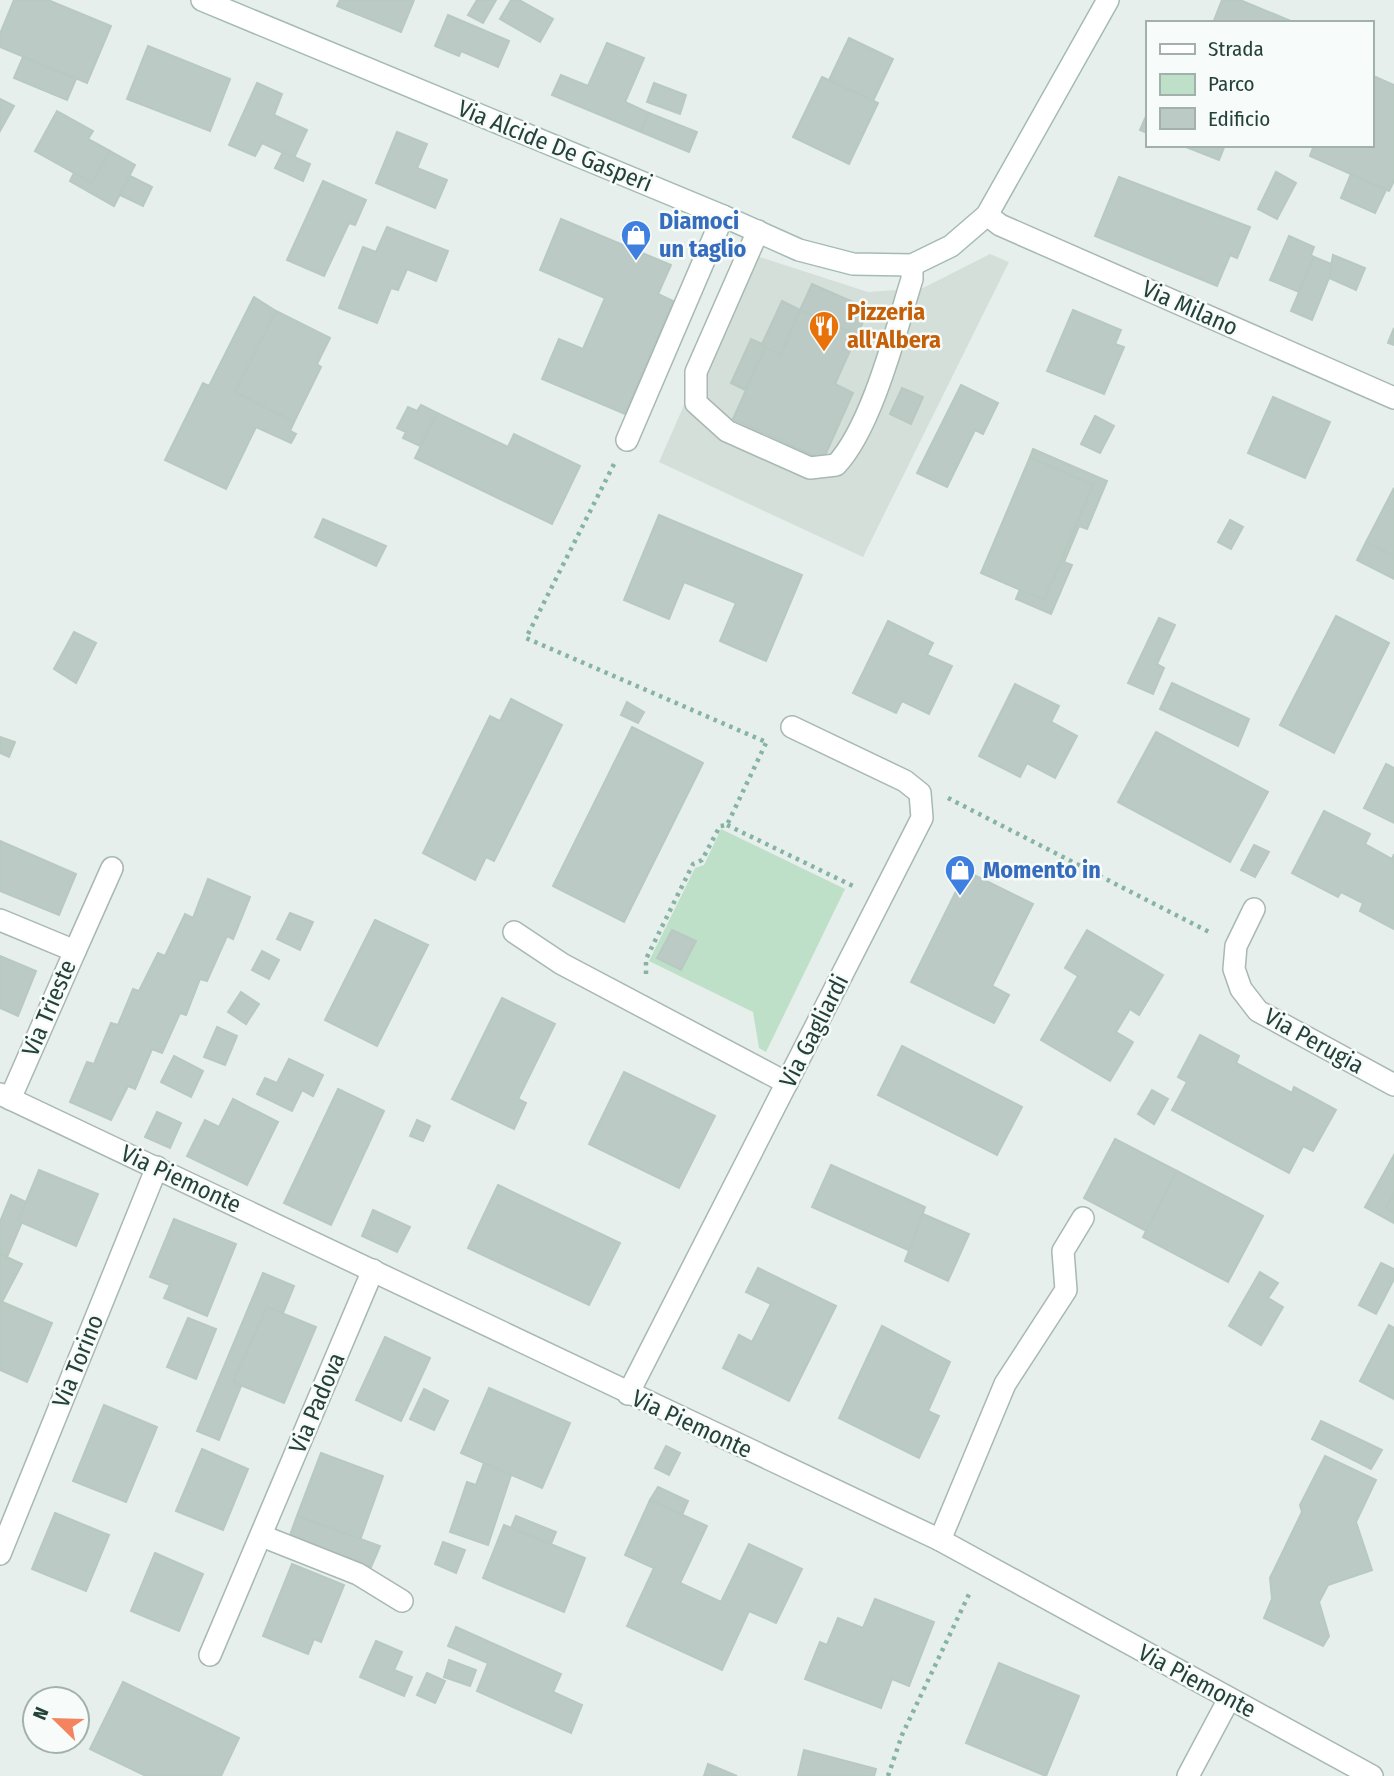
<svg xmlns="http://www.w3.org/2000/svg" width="1394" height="1776" viewBox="0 0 1394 1776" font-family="'Fira Sans Condensed',sans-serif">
	<rect width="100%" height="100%" fill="#e6efeb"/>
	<!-- built -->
	<polygon fill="#d4dfda" points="741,251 868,292 923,288 990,254 1009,262 863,557 659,462 688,396"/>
	<!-- green -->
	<polygon fill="#bfe0c8" points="721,829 845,889 766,1052 759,1048 753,1012 649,961 695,868 704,865"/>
	<!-- building -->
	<g fill="#bbcac4" stroke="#b8c9c2" stroke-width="2">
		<polygon points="14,0 48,0 111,26 87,83 0,47 0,34"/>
		<polygon points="340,0 414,0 401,32 337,6"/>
		<polygon points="477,0 496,0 483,23 468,15"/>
		<polygon points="511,0 519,0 553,19 540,42 500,19"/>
		<polygon points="1222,0 1240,0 1293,22 1213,23"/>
		<polygon points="448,15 509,41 498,67 461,51 459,56 435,46"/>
		<polygon points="849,38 893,59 873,101 829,80"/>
		<polygon points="607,43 644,58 625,102 649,113 641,132 552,95 561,75 588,86"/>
		<polygon points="148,46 230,79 210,131 127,99"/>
		<polygon points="23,57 76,79 67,100 14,78"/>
		<polygon points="1371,75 1394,85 1394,181 1389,191 1310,156 1314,145 1371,145"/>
		<polygon points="822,77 878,103 849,164 793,137"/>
		<polygon points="257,83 282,94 274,115 307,130 294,158 262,143 255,156 229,145"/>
		<polygon points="654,83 686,95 680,114 647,102"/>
		<polygon points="0,99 14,106 0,131"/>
		<polygon points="57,111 93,131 88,139 110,151 92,183 35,151"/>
		<polygon points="649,113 697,132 689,152 641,132"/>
		<polygon points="1147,114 1147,133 1140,130"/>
		<polygon points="397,132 427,144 417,168 447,180 435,208 376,183"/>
		<polygon points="1181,145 1225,145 1219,160"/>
		<polygon points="110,151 135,165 114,206 70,181 74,173 92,183"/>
		<polygon points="283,152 310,164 303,181 275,168"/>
		<polygon points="1276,172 1296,183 1277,219 1258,209"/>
		<polygon points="1351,174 1386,190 1375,213 1341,198"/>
		<polygon points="130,176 152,187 143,206 120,195"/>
		<polygon points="1119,177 1250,227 1237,258 1230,255 1217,286 1095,236"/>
		<polygon points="323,181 366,200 355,225 349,223 324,276 287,260"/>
		<polygon points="561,219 671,265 658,294 673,301 625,414 542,379 559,339 583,349 605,298 540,270"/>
		<polygon points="387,227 448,251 436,281 407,269 398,290 391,288 377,323 339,308 363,247 376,252"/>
		<polygon points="1289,236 1314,247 1311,255 1314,257 1299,292 1270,280"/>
		<polygon points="1333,255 1365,268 1356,290 1329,278"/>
		<polygon points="1314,257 1331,264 1329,278 1312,320 1291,311"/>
		<polygon points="812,284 869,309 857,335 800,310"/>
		<polygon points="254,297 276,311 235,392 294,422 290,431 296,434 291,443 256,427 226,489 165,460 203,383 209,386"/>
		<polygon points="782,301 800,310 781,355 765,348 745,390 731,383 751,339 762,344"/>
		<polygon points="800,310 857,335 835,384 853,393 823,460 733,419 765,348 781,355"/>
		<polygon points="1073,310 1121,330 1115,344 1124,347 1104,394 1047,371"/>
		<polygon points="276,311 330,338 317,364 321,367 294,422 235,392"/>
		<polygon points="1394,328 1394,345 1388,343"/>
		<polygon points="961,385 998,403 983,434 975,430 947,487 917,473"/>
		<polygon points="902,388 923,397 911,424 890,414"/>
		<polygon points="1273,397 1330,422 1305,478 1248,453"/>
		<polygon points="421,405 437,413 420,446 403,438 406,432 397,428 408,407 417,411"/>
		<polygon points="437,413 508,447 514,434 580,466 552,524 415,458"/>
		<polygon points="1095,416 1114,426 1100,453 1081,444"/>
		<polygon points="1033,449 1107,481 1087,529 1079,526 1064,562 1072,565 1051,614 1016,599 1020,589 1044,600 1093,485 1030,457"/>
		<polygon points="1030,457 1093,485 1044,600 981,573"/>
		<polygon points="1394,488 1394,556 1366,542"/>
		<polygon points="659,515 802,575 766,661 720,641 736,603 684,582 669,619 624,600"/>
		<polygon points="323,519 386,546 376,566 315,537"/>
		<polygon points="1230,520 1243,527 1231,549 1218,542"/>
		<polygon points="1366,542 1394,556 1394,579 1357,560"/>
		<polygon points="1336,616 1389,643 1334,753 1280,725"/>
		<polygon points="1159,618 1175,625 1157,664 1164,668 1153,694 1128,683"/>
		<polygon points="888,621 933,643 927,655 952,666 929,714 902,701 896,713 853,693"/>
		<polygon points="74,632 96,643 76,683 54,669"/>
		<polygon points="1172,683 1249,719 1238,746 1160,709"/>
		<polygon points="1015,684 1059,706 1051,722 1077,736 1055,778 1027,763 1020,777 979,756"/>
		<polygon points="511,699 562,725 494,861 486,857 475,880 423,853 490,716 500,721"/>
		<polygon points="627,702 644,712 638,723 621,715"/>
		<polygon points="632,727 703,763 624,922 553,886"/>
		<polygon points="1156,732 1268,792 1230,862 1118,802"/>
		<polygon points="0,737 15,742 9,757 0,753"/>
		<polygon points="1386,764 1394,768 1394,823 1364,808"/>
		<polygon points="1324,811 1370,834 1365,844 1392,859 1394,854 1394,929 1360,911 1363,903 1341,892 1338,897 1292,873"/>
		<polygon points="0,841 76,874 59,915 0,891"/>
		<polygon points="1254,845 1269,852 1255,877 1241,870"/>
		<polygon points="966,871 1033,904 992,986 1009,995 994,1023 911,982"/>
		<polygon points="208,879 250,897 233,939 227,936 207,981 200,979 186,1015 180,1013 162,1053 152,1049 135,1089 128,1086 111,1120 70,1102 87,1062 94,1064 111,1023 118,1025 133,989 139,991 158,953 165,956 185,914 193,918"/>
		<polygon points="290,913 313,922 300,950 277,939"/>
		<polygon points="375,920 428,945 377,1046 325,1020"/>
		<polygon points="672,930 696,941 681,970 657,958"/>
		<polygon points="1087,930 1163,975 1139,1015 1130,1009 1116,1032 1133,1042 1110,1081 1041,1040 1078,976 1065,968"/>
		<polygon points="262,951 279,960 269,979 252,970"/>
		<polygon points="0,956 36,971 18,1016 0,1008"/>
		<polygon points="241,992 259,1004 246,1024 228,1012"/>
		<polygon points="502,998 555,1024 518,1099 526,1103 514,1129 452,1099"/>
		<polygon points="217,1027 237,1036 225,1065 204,1057"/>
		<polygon points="1200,1035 1239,1056 1236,1063 1292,1093 1294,1087 1336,1110 1313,1151 1303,1146 1289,1173 1172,1110 1187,1082 1178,1077"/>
		<polygon points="902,1046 1022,1107 997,1155 878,1095"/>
		<polygon points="174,1056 203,1071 191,1097 161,1082"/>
		<polygon points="289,1059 323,1075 313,1096 302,1090 292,1111 257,1094 265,1078 277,1083"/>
		<polygon points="624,1072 715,1116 679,1188 589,1144"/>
		<polygon points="338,1089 384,1111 331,1225 284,1203"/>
		<polygon points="1152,1090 1168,1099 1154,1124 1138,1114"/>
		<polygon points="233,1099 278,1122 247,1185 187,1156 205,1120 219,1127"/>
		<polygon points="157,1112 181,1123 170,1148 145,1137"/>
		<polygon points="417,1120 430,1126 423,1141 410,1136"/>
		<polygon points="1115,1139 1177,1171 1146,1231 1084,1198"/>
		<polygon points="1394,1155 1394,1193 1386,1207 1394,1212 1394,1223 1365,1207"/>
		<polygon points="831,1165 925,1207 910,1251 812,1207"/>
		<polygon points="39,1170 98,1194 76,1246 18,1221"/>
		<polygon points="1177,1171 1263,1216 1228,1282 1143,1237"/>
		<polygon points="498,1185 620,1243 589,1305 468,1248"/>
		<polygon points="1394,1193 1394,1212 1386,1207"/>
		<polygon points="11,1195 26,1202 18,1221 22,1222 7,1257 0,1254 0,1222"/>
		<polygon points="373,1210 410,1227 397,1252 362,1236"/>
		<polygon points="923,1214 969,1234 948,1281 905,1261"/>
		<polygon points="174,1219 236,1244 207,1316 164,1298 170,1285 150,1277"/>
		<polygon points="0,1254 22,1264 2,1302 0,1301"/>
		<polygon points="1381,1263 1394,1269 1394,1279 1376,1314 1359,1305"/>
		<polygon points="758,1268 836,1306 789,1401 723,1368 739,1335 752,1342 771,1304 746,1292"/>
		<polygon points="1260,1272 1278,1283 1268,1298 1283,1307 1261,1345 1229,1326"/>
		<polygon points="263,1273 294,1286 283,1313 267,1307 233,1382 241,1386 219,1440 197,1431"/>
		<polygon points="0,1301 52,1323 27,1382 0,1370"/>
		<polygon points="267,1307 316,1327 284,1403 233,1382"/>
		<polygon points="188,1318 216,1329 196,1379 167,1367"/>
		<polygon points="1389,1325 1394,1328 1394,1399 1360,1381"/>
		<polygon points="882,1326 950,1362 928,1411 939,1416 919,1458 839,1418"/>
		<polygon points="385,1337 430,1358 401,1421 356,1400"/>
		<polygon points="489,1388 570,1423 542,1488 461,1453"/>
		<polygon points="424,1389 448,1401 434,1430 410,1419"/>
		<polygon points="104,1405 157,1427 126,1502 73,1481"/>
		<polygon points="1321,1421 1382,1450 1371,1469 1312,1439"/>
		<polygon points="666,1446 680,1453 669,1475 655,1468"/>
		<polygon points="202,1449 248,1469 223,1530 176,1511"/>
		<polygon points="321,1453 383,1476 360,1540 297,1516"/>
		<polygon points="1325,1456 1376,1480 1356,1522 1372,1570 1328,1585 1319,1602 1329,1636 1323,1646 1264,1618 1272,1599 1270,1578 1302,1512 1300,1505"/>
		<polygon points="484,1463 511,1475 488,1545 450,1532 467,1482 476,1485"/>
		<polygon points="658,1487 688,1501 682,1515 650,1500"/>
		<polygon points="650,1500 707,1526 680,1583 721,1602 749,1544 802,1569 776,1623 749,1611 722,1670 627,1626 654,1568 625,1555"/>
		<polygon points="55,1513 109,1535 86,1591 32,1569"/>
		<polygon points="297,1516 380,1546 371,1567 290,1535"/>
		<polygon points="516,1516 556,1532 551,1544 511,1528"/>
		<polygon points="504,1525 585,1558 564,1612 483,1578"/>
		<polygon points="443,1542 465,1550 456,1573 435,1564"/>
		<polygon points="155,1553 203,1574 179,1631 131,1611"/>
		<polygon points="292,1564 344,1585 321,1642 314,1639 308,1654 263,1636"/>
		<polygon points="875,1599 934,1622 909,1686 892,1679 881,1708 805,1679 820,1642 827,1645 838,1618 863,1628"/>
		<polygon points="456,1627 561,1674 553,1692 582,1705 571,1733 477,1691 488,1663 448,1646"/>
		<polygon points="376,1641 402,1652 394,1670 412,1677 404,1696 360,1677"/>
		<polygon points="449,1660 476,1670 470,1686 444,1677"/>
		<polygon points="999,1663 1079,1696 1046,1776 966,1743"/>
		<polygon points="427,1673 445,1681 435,1703 417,1695"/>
		<polygon points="123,1682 239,1738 221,1776 146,1776 90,1749"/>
		<polygon points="804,1750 876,1769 874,1776 798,1776"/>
		<polygon points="708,1764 737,1776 704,1776"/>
	</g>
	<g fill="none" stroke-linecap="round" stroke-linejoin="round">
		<!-- lane casing -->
		<g stroke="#a8b8b2" stroke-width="24">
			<g id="lane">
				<path d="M758,231l-62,141v31l31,28 83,37 26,-3c36,-38 60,-135 76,-186v-14"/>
				<polyline points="627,440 723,216"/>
				<polyline points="940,1540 1005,1384 1066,1290 1063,1251 1083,1218"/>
				<polyline points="1188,1776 1229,1699"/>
			</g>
		</g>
		<!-- street casing -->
		<g stroke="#a8b8b2" stroke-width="24">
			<g id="street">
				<polyline points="987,215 1000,225 1394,398"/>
				<polyline points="1254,909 1236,946 1234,969 1241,989 1258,1011 1394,1085"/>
				<polyline points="0,920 75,951 10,1099"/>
				<polyline points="514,932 562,964 787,1083"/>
				<polyline points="75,951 112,868"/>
				<polyline points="0,1094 940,1540 1372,1776"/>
				<polyline points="628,1394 922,818 920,793 905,781 792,727"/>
				<polyline points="262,1536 358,1574 402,1601"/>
				<polyline points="0,1554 157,1167"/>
				<polyline points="210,1655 373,1270"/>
			</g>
		</g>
		<!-- secondary casing -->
		<g stroke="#a4bbb3" stroke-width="24">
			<polyline id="secondary" points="202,0 723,216 799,250 853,264 912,265 951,246 987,215 1108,0"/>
		</g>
		<!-- path -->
		<g stroke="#86b3a5" stroke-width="4.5" stroke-dasharray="3.5 5" stroke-linecap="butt">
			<polyline points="614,464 526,638 766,742"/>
			<polyline points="948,798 1211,933"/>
			<polyline points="727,825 855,887"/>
			<polyline points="646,974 646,959 693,864 702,860 720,826 727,825 766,743"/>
			<polyline points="888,1776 902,1735 971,1590"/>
		</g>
		<!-- lane -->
		<use href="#lane" stroke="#fff" stroke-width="21"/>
		<!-- street -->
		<use href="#street" stroke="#fff" stroke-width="21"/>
		<!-- secondary -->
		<use href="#secondary" stroke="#fff" stroke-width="21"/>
	</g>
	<!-- icons -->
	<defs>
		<g id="shop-pin" transform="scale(1.575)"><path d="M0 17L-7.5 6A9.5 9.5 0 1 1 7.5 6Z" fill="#3f7fe0" stroke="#f7fbf9"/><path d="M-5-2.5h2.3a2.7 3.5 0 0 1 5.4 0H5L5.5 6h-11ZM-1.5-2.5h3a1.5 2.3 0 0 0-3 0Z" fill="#fff"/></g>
		<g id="restaurant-pin" transform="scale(1.575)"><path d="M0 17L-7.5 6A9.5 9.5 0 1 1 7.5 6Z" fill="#e8710a" stroke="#f7fbf9"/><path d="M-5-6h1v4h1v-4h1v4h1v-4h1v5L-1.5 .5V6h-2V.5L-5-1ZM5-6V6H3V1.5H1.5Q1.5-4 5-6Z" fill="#fff"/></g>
	</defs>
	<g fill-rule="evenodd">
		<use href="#shop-pin" x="636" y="235"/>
		<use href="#restaurant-pin" x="824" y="326"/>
		<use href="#shop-pin" x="960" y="870"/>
	</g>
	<g text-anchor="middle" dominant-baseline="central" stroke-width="5" stroke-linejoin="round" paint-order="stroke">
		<!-- street labels -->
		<g font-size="24" fill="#24423a" stroke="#f7fbf9">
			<text transform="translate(555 146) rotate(22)">Via Alcide De Gasperi</text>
			<text transform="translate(1190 308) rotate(24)">Via Milano</text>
			<text transform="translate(49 1008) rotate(-67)">Via Trieste</text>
			<text transform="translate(814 1031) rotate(-63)">Via Gagliardi</text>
			<text transform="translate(1314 1041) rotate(29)">Via Perugia</text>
			<text transform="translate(181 1179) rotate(25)">Via Piemonte</text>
			<text transform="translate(78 1361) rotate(-68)">Via Torino</text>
			<text transform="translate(317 1403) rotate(-67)">Via Padova</text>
			<text transform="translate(692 1424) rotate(25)">Via Piemonte</text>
			<text transform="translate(1197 1681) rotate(28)">Via Piemonte</text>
		</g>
		<!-- shop labels -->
		<g font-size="24" font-weight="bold" fill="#366cbe" stroke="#f7fbf9" text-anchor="start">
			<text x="659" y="221">Diamoci<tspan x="659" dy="28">un taglio</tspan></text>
			<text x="983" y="870">Momento in</text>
		</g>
		<!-- food labels -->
		<g font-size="24" font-weight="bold" fill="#c56008" stroke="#f7fbf9" text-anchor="start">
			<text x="847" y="312">Pizzeria<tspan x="847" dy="28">all'Albera</tspan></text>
		</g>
	</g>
	<!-- legend -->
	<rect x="1146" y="21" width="228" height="126" fill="#f7fbf9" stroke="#a3b1ad" stroke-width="2"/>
	<rect x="1160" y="44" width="35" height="10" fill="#ffffff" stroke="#a3b1ad" stroke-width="2"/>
	<text x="1208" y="56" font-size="21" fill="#24423a">Strada</text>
	<rect x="1160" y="74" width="35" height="21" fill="#bfe0c8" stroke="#a3b1ad" stroke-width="2"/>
	<text x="1208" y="91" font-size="21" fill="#24423a">Parco</text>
	<rect x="1160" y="108" width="35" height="21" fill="#bbcac4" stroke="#a3b1ad" stroke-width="2"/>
	<text x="1208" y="126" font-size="21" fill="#24423a">Edificio</text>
	<!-- north arrow -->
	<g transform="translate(56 1720) rotate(293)"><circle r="33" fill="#f7fbf9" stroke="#a3b1ad" stroke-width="2"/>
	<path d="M0-5L12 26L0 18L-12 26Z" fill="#f4845f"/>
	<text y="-10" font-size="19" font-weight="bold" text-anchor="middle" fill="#24423a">N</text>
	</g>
</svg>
